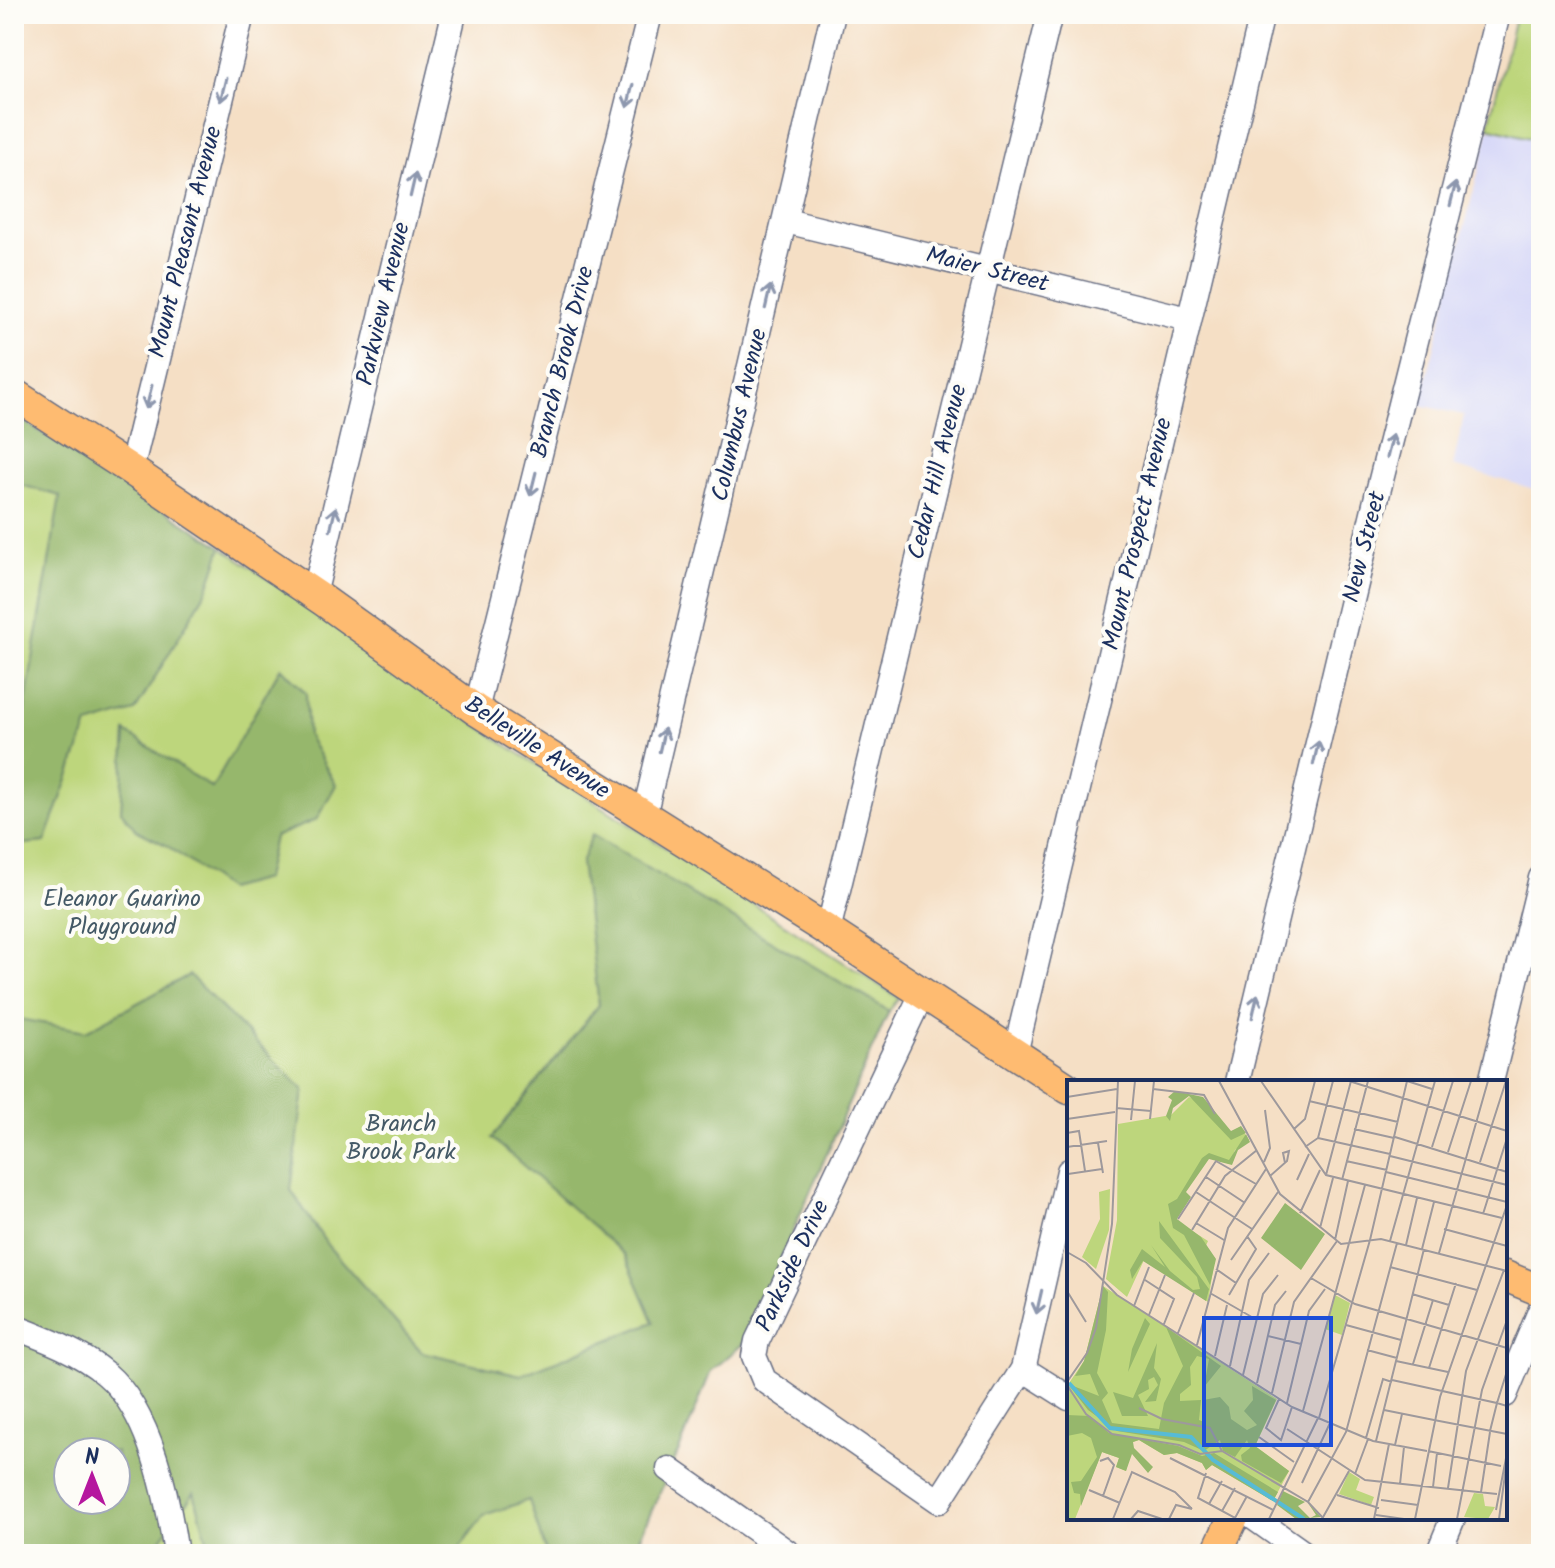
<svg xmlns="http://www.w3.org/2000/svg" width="1555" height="1568" viewBox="0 0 1555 1568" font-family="Kalam,sans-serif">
	<rect width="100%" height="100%" fill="#fdfcf7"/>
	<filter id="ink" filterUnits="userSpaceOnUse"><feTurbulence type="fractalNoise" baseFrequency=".0125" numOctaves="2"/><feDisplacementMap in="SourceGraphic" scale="16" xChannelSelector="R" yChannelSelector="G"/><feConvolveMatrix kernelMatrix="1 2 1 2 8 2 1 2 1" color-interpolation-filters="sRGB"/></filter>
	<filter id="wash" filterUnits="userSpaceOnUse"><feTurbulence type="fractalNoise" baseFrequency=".006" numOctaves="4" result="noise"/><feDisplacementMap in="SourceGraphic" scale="32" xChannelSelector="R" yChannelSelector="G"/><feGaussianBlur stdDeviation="1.8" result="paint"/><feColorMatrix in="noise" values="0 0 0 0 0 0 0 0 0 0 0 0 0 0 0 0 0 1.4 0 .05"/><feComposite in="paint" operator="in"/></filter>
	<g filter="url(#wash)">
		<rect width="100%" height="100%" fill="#f5dfc5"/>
		<!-- built -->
		<polygon fill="#d6d7f8" points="1489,129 1541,141 1541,491 1453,466 1464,415 1420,405"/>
		<!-- green -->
		<g fill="#bdd67c" stroke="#6c826d" stroke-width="2" fill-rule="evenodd">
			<polygon points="1516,14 1541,14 1541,141 1488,127"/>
			<path d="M14,415l208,132 281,196 396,255 -10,13 -145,332 -33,28 -31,77 -48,106h-618zM68,1452h48v48h-48z"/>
		</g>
		<!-- forest -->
		<g fill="#96b76c" stroke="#587365" stroke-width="2" fill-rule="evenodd">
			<polygon points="14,415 222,547 208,588 135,711 88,725 45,842 14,845 14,773 60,496 14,483"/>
			<polygon points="281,667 306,693 308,736 336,785 316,820 274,837 265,879 227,889 166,845 136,830 121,811 126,732 212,788"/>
			<path d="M592,835l297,176 -145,332 -33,28 -31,77 -48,106h-86l-17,-54 -45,15 -29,39h-244l-17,-61 -44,61h-136v-536l72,13 103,-56 115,115 -13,100 37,56 94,106 99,23 133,-53 -29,-67 -133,-117 107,-133 -18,-142zM68,1452h48v48h-48z"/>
		</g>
	</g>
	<g filter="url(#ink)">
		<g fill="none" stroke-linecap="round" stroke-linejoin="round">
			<!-- minor casing -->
			<g stroke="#676d82" stroke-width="27">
				<g id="minor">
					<polyline points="786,221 1188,319"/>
					<polyline points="131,470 242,14"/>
					<polyline points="314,595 454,14"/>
					<polyline points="476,710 650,14"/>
					<polyline points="644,816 833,14"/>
					<polyline points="828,931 1050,14"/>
					<polyline points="922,994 757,1341 754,1356 764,1380 939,1501 1023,1369 1069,1171"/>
					<polyline points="1015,1054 1262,14"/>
					<polyline points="1237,1082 1376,500 1498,14"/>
					<polyline points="1491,1082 1541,878"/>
					<path d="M14,1327c32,12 66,25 92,47 45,38 62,125 70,180"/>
					<polyline points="1023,1369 1069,1398"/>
					<polyline points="1505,1395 1541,1309"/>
					<polyline points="669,1469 790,1554"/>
					<polyline points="1254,1518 1305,1554"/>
					<polyline points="1438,1554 1453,1518"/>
				</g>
			</g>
			<!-- major casing -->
			<g stroke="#676d82" stroke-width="33">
				<g id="major">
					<polyline points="14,394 131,470 324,601 476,710 828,931 1069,1089"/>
					<polyline points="1505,1276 1541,1291"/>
					<polyline points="1216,1554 1233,1518"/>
				</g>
			</g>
			<!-- minor -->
			<use href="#minor" stroke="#fff" stroke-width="24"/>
			<!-- major -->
			<use href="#major" stroke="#febb71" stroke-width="30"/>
		</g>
		<!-- one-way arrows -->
		<defs><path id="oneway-shaft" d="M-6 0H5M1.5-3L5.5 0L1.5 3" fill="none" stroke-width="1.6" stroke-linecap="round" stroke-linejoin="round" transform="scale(2)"/></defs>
		<g stroke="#8d97ae">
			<use href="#oneway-shaft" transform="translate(223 90) rotate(104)"/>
			<use href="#oneway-shaft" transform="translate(630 96) rotate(104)"/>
			<use href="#oneway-shaft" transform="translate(413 185) rotate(-77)"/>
			<use href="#oneway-shaft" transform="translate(1453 194) rotate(-76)"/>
			<use href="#oneway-shaft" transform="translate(768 297) rotate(-77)"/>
			<use href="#oneway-shaft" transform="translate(149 397) rotate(104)"/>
			<use href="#oneway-shaft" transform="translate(1390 446) rotate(-76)"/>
			<use href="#oneway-shaft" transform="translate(533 484) rotate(104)"/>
			<use href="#oneway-shaft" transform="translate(333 519) rotate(-77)"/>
			<use href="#oneway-shaft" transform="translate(662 740) rotate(-77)"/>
			<use href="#oneway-shaft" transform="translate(1316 753) rotate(-77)"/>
			<use href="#oneway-shaft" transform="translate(1255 1006) rotate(-77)"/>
			<use href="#oneway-shaft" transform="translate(1039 1302) rotate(103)"/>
		</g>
	</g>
	<g text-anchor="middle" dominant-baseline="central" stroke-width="8" stroke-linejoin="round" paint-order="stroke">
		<!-- street labels -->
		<g font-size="24" fill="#1b2f5e" stroke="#fdfcf7">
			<text transform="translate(186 242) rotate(-76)">Mount Pleasant Avenue</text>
			<text transform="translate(987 270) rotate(14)">Maier Street</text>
			<text transform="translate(384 304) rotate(-77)">Parkview Avenue</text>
			<text transform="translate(563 362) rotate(-76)">Branch Brook Drive</text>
			<text transform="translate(740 415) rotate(-77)">Columbus Avenue</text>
			<text transform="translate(938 472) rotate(-76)">Cedar Hill Avenue</text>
			<text transform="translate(1138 534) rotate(-77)">Mount Prospect Avenue</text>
			<text transform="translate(1365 547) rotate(-76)">New Street</text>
			<text transform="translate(537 748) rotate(33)">Belleville Avenue</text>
			<text transform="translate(793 1266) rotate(-65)">Parkside Drive</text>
		</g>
		<!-- park labels -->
		<g font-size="24" fill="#445966" stroke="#fdfcf7">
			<text x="122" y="899">Eleanor Guarino<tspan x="122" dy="28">Playground</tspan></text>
			<text x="401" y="1124">Branch<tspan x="401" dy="28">Brook Park</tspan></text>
		</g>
	</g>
	<!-- overview -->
	<g transform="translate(1067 1080)">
		<rect width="440" height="440" fill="#f5dfc5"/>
		<path d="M122,17l16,9 23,30 12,-9 9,13 -14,10 -5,14 -22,-6 -24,35 -9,27 33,21 -4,9 11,8 -7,44 -64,-42 -17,37 -21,-18 11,-59 1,-96 53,-9zM43,109l-1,41 -13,39 -14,-12 18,-38 -1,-27zM36,206l174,113 -22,47 34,25 -16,30 -61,-36 -6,5 -4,-7 -25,-10 -13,2 -25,-15 -6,2 -7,29 -10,-4 3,-9 -17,-6 -27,67h-8v-133l17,-25zM268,215l15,8 -8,32 -17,-6zM282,392l11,7 -4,11 18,7 -3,8 -32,-11zM407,413l9,1 2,12 10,1 -7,12 -24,-2z" fill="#bdd67c"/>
		<path d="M108,11l28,6 28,34 10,-5 5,7 -15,7 -42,-44 -16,12 -3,13 -4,-5 6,-16 -4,-3zM179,54l4,8 -12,8 -6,15 -23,-6 -23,33 5,5 -14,22 24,18 15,22 -6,26 -26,-50 -11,-7 -5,-24 9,-5 25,-41 7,-5 20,7zM218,123l40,31 -24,36 -40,-32zM92,141l50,68 -3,12 -63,-40 -11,18 -2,-9 12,-21 23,18 -14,-22 19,26 23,19 7,-1 -3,-12 -37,-39zM36,206l5,6 -2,38 -9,43 11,20 -6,7 10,23 47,6 5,-26 19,-37 -17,-39 55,39 -17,21 5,-28 -12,-3 -7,11 1,18 -11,9v7l21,-1 -2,20 5,2 -1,-22 17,-3 9,10 2,12 16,11 10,-5 -13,-14 9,-11 -1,-14 24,14 -21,46 34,25 -8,12 -39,-22 -1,-6 9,-7 -3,-8 -12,17 -12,-6 -3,-11 -16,11 -20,-9 -67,-11 -29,-21 -20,-26 31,12 -9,-22 -15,2 9,-15zM78,238l5,6 -22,48 4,-23zM90,263l-3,25 7,11 -5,22 -11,1 13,-17 -4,-8 -6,3 1,9 -11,6 10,21h-26l-9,-24 20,6zM0,335l23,1 19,17 69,13 24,10 12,-3 64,39 -5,9 -61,-36 -6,5 -4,-7 -25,-10 -13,2 -25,-15 -6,2 1,6 19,19 -5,6 -16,-19 -6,17 -10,-4 3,-9 -17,-6 -21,54 -1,-12 -6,-1 -3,-11 10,-1 16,-24 -6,-19 -9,-5 -15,3zM216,411l22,11 -7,4 12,12 6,-3 -8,-12 13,14 -25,2 -19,-14z" fill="#96b76c"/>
		<path fill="none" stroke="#57bbd5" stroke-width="4" d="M2,303l41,45 81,9 22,23 91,59"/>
		<path fill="none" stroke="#9e999c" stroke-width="2" d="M152,1l61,113 61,50 40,-5 126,32M194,1l65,94 176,43M282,1l158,50M340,1l25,8M86,9l51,6 11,19M0,17l50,-8M242,21l89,21M49,28l35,3M0,39l48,-7M83,39l4,-38M64,40l4,-39M227,49l11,-10 10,-38M287,49l40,9M0,53l12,-2 6,40M328,57l112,35M251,58l72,16M31,63l5,30M0,67l40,-6M238,67l13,-9 15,-57M365,67l21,-66M381,72l23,-71M323,76l117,29M279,81l41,9M197,82l6,-14 -5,-38M413,82l26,-81M319,92l121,30M1,94l34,-5M259,95l25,-94M203,96l17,-15 2,-10 -6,2 2,10M139,97l39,26M230,100l12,-26M275,100l26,-99M129,112l56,37M233,133l20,-43M416,134l24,-76M111,139l38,-58 40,23M129,143l28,17M253,148l13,-50M377,149l63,17M125,150l33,-54 32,-26M268,160l13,-59M323,161l45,-160M339,165l11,-47M355,169l12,-47M0,172l19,11 31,32 175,112 81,34 54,10M372,173l49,-172M164,180l47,-68M323,187l87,23M149,189l20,14M244,198l44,26 152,44M78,200l29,19 -10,25M0,211l19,31M143,213l47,27M345,214l37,11M162,215l27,-46 -9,-13M67,226l15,-39M82,235l16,-40M279,245l55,15M111,253l16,-40M201,256l33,8M130,265l31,-117 38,-59M300,270l30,8M148,276l12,-51M329,281l52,11M346,284l20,-64M163,286l19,-86 20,-27M362,288l27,-85M176,295l20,-81 15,-19M325,300l105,23 10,-32M0,302l20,-29 9,-25 16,-104 6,-143M190,303l18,-78 11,-14M0,305l19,29 26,20 67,11 21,9 22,-3 86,51 16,17M205,313l22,-91 43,-61M212,319l-13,29 15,12 11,-33M220,323l22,-92 16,-22M72,328l23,11 48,9 12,23M317,330l50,10M236,331l62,-226M252,338l51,-178 37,-159M367,340l73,14M220,349l78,51 132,14M423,351l7,-28 10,3M192,357l35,25M299,358l17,-59 9,3M309,361l48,-192M328,365l7,-31M361,371l73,15M103,378l103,52M33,381l8,-3 6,7 -11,31M139,393l-8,25 37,20 12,-22M288,394l13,-35M235,403l28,-60M333,404l4,-37M366,407l4,-34M381,408l18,-117 38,-101M22,410l31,13M414,412l9,-60M270,415l42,13M314,420l37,5M241,422l38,-70 51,-189M142,424l13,-23M429,430l11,-57M155,431l13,-23M309,435l28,4M46,439l19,-47 43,20 17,17M64,439l7,-8 24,8M102,439l7,-14 16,4M202,439l49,-101M255,439l27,-48M307,439l15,-75M348,439l25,-122 67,-192M390,439l25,-129 25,-70M432,439l8,-59"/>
		<path fill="#1d4ed8" fill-opacity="0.15" stroke="#1d4ed8" stroke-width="4" d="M137,238h127v127h-127z"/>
		<rect width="440" height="440" fill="none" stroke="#1b2f5e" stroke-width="4"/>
	</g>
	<!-- margin -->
	<rect width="1555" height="1568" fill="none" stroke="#fdfcf7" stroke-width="48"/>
	<!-- north arrow -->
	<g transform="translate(92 1476)"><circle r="38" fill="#fdfcf7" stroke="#a3aaba" stroke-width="2"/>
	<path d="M0-6L14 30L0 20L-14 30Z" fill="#b5179e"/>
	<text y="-12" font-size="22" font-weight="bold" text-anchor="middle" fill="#1b2f5e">N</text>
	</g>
</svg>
